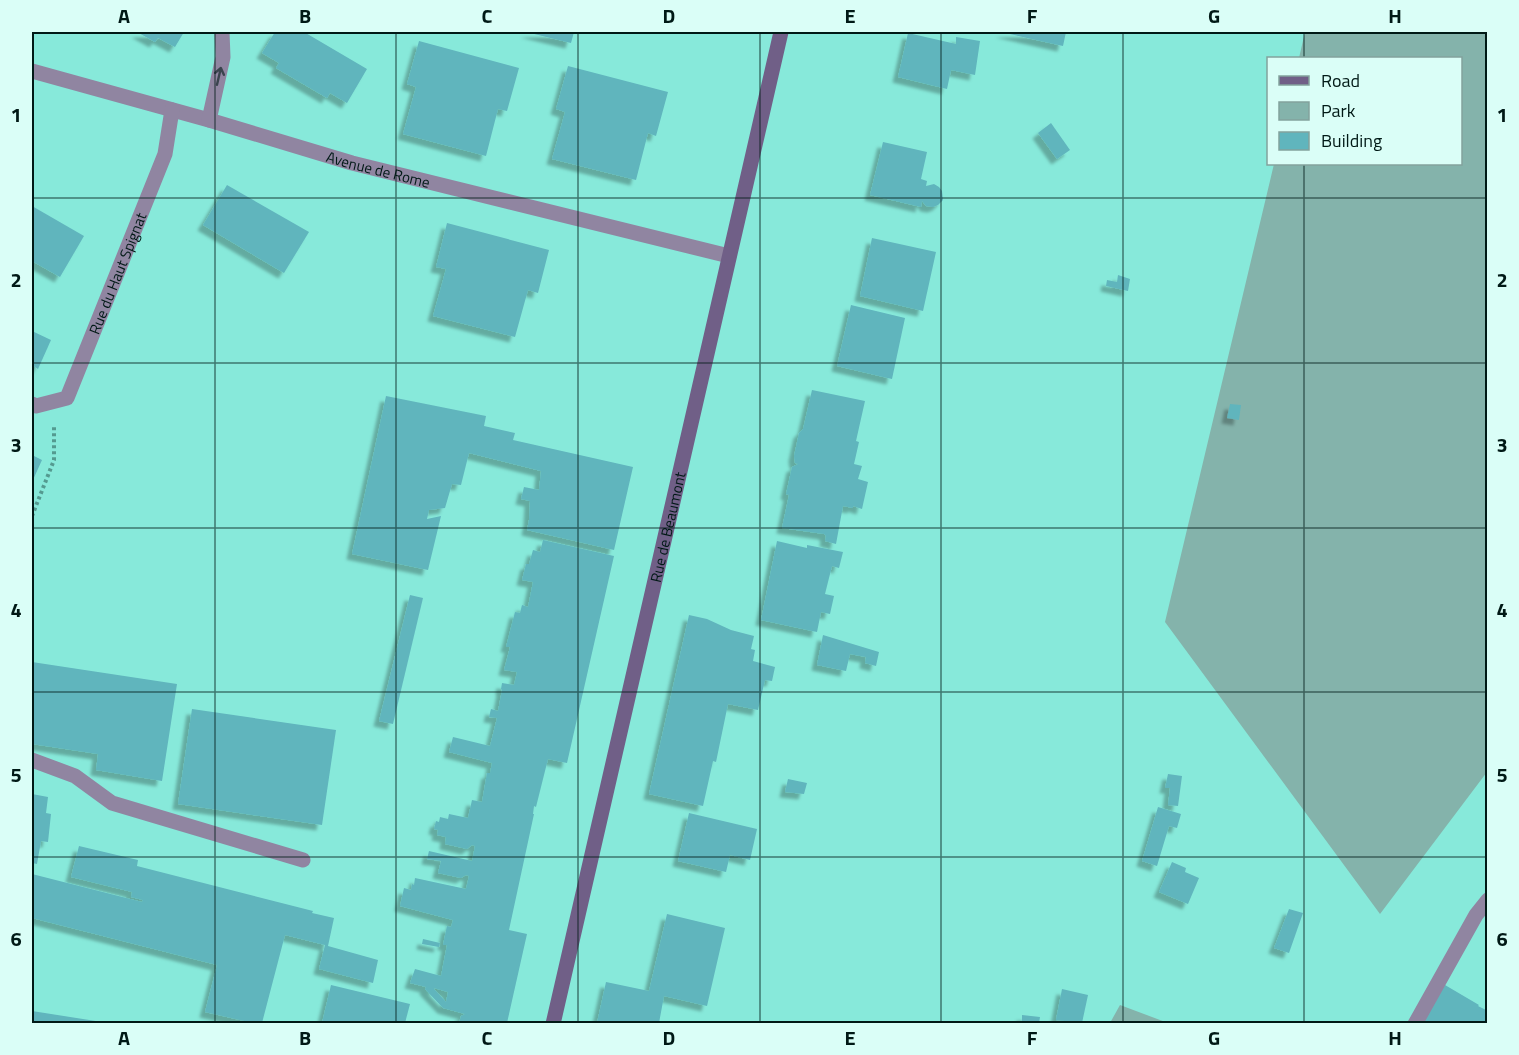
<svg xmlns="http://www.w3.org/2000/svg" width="1519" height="1055" viewBox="0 0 1519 1055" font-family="'Titillium Web',sans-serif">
	<defs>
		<filter id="shadow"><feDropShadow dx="-5.5" dy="5.5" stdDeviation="1.5" flood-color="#0004"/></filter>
	</defs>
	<rect width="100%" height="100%" fill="#87e9da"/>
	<!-- green -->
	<g fill="#84b3ab">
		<polygon points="1305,32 1487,32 1487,772 1380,914 1165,622 1274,164 1460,164 1460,58 1299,58"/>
		<polygon points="1120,1005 1168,1023 1110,1023"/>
	</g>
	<!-- building -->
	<g fill="#60b5bd" fill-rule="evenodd" filter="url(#shadow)">
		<polygon points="137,32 184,32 175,47 158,38 155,42"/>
		<polygon points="275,32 304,32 367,69 347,103 330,93 327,98 276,68 279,63 262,53"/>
		<polygon points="526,32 574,32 571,43"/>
		<polygon points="1001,32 1066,32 1063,46"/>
		<polygon points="908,33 956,44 956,37 980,41 975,75 951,70 947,89 898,77"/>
		<polygon points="419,41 519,68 507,111 498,109 486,156 403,134 416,87 407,84"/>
		<polygon points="568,66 668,92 656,136 648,133 636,180 552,159 565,112 556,109"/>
		<polygon points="1051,123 1070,150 1057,159 1038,133"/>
		<polygon points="883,142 927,152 921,179 927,181 926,186 934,184 939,187 942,191 943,200 938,205 933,207 926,206 922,201 921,207 870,195"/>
		<polygon points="227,185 309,232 284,273 203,225"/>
		<polygon points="32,206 84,236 60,277 32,261"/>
		<polygon points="447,223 549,250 538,293 528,290 515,337 433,316 446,269 436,267"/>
		<polygon points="872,238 936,252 923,311 860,296"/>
		<polygon points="1118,275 1130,279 1128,291 1106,286 1107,280 1117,282"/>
		<polygon points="851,305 905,318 892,379 837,366"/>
		<polygon points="32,331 51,340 38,369 32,365"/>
		<polygon points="812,390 865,401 856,441 859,442 854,464 862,466 858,479 868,482 862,509 853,506 853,508 843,506 836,544 825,541 826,536 824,534 782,528 789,495 786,494 792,467 798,464 795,463 794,456 799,433 803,429"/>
		<polygon points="386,396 486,416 484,426 515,433 513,440 633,467 614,550 527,530 529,520 530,501 521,499 524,487 539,490 541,471 469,453 461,485 452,484 445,508 429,510 427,519 441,516 428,570 352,554"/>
		<polygon points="1230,404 1241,405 1239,420 1227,418"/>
		<polygon points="32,455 42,460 32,482"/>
		<path d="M543,540l71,16 -47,207 -19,-4 -12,48 -2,-1 -1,8h1l-25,116 18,4 -20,89h-48l2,-7 4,-2 -22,-6 -18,-19 1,-2 -16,-4 5,-14 26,7 6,-31h-4l4,-19 4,1 2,-7 -53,-14 4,-18 7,2 1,-6 2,1 1,-7 51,11 3,-13 -3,-1 -5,3 -23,-5 3,-12 -14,-2 2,-8 43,10 3,-15 -3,-1 -5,4 -22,-5 1,-7 -9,-2 1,-5 -4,-1 2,-8 3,1 1,-5 8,2 1,-5 19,4 4,-18 10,2 5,-29h3l2,-10 -43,-11 4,-15 37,9 7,-28 -8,-1 2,-8 7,2 4,-21 -1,-1 1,-6 12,2 3,-13 -13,-2 6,-23h-4l9,-35 5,1 2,-8 6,2 5,-25 -11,-2 4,-16h3l4,-14 7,2zM434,988l14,4 -2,10 -12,-13z"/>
		<polygon points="777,541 807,548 807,545 843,552 839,568 832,566 825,594 834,596 830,614 821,612 817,632 761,620"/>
		<polygon points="410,595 423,598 393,724 379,721"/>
		<polygon points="689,615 707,619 731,630 754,636 751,649 755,650 753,661 775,667 772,681 765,680 758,710 728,704 716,762 713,761 703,806 649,794"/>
		<polygon points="823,635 879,652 876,666 865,663 866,657 850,654 846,671 817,665"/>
		<polygon points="32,662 177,684 162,781 96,770 98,754 32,744"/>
		<polygon points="192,709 336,730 322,825 178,804"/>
		<polygon points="1168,774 1182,776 1178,806 1168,805 1170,788 1165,788"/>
		<polygon points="788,779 807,783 804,794 785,792"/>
		<polygon points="32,794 48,797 46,813 51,814 48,842 41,841 37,864 32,863"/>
		<polygon points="1158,807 1181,814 1177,828 1169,826 1157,866 1142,861"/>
		<polygon points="689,813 757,829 750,860 730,855 726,872 678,861"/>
		<polygon points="79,846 138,860 137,866 313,911 312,913 334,918 328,946 378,960 373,983 319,969 325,945 285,935 262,1023 253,1023 205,1012 217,965 32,918 32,874 142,902 143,900 131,897 132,892 71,877"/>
		<polygon points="1172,862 1186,868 1185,872 1199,878 1188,904 1159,892"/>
		<polygon points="1289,909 1303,913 1289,953 1274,948"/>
		<polygon points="667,914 725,928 707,1006 664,996 659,1023 597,1023 606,982 649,991"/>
		<polygon points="423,939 440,943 439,947 422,944"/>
		<polygon points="331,985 410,1004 405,1023 322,1023"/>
		<polygon points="1445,985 1479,1005 1478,1006 1488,1011 1488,1023 1423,1023"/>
		<polygon points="1062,989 1088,995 1082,1023 1056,1020"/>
		<polygon points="32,1011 102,1022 102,1023 32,1023"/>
		<polygon points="1022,1015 1040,1017 1039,1023 1022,1023"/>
	</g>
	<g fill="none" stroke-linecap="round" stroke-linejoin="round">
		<!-- path -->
		<polyline stroke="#549a90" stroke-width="4" stroke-dasharray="3 3" stroke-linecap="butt" points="32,516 54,460 54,425"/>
		<!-- lane -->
		<g stroke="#9085a1" stroke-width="15">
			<polyline points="32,760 75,776 112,803 303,860"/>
			<polyline points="1415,1024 1476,915 1488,900"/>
		</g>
		<!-- street -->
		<g stroke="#9085a1" stroke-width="15">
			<path id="s1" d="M32,71l177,49 143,43 377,93"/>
			<polyline points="209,120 223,57 222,32"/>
			<path id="s2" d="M32,404l4,2 31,-8 98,-244 7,-44"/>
		</g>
		<!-- secondary -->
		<path stroke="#705f87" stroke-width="15" id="s3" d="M553,1024l228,-992"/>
	</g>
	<!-- one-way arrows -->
	<defs><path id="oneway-shaft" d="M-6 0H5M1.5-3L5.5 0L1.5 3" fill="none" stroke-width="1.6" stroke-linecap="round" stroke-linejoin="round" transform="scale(1.5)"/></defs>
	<use stroke="#3a444e" href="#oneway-shaft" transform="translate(219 76) rotate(-77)"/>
	<!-- grid -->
	<path fill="none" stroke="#001916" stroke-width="1.5" stroke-opacity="0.55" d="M215,32v992M396,32v992M578,32v992M760,32v992M941,32v992M1123,32v992M1304,32v26M1304,164v860M32,198h1456M32,363h1456M32,528h1456M32,692h1456M32,857h1456"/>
	<g text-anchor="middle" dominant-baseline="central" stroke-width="5" stroke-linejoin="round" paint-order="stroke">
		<!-- street labels -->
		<g font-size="15" fill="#001916" stroke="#dafef7">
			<text stroke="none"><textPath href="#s1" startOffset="360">Avenue de Rome</textPath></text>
			<text stroke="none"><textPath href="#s2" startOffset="171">Rue du Haut Spignat</textPath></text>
			<text stroke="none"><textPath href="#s3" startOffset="510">Rue de Beaumont</textPath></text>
		</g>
	</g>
	<!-- border -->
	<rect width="1519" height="1055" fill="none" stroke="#dafef7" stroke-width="66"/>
	<!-- legend -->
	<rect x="1267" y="57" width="195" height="108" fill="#dafef7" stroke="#83a29d" stroke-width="1.5"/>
	<rect x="1279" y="76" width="30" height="9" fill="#705f87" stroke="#83a29d" stroke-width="1.5"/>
	<text x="1321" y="87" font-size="18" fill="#001916">Road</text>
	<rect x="1279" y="102" width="30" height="18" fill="#84b3ab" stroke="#83a29d" stroke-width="1.5"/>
	<text x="1321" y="117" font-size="18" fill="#001916">Park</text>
	<rect x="1279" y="132" width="30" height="18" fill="#60b5bd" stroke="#83a29d" stroke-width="1.5"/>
	<text x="1321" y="147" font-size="18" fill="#001916">Building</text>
	<rect x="33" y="33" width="1453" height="989" fill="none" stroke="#001916" stroke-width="2"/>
	<g font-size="20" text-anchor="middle" font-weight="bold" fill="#001916">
		<text x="124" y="23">A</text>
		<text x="305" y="23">B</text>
		<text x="487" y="23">C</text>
		<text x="669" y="23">D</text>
		<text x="850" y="23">E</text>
		<text x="1032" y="23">F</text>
		<text x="1214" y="23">G</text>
		<text x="1395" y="23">H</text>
		<text x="16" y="122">1</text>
		<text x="1502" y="122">1</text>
		<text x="16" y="287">2</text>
		<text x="1502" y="287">2</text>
		<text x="16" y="452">3</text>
		<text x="1502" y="452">3</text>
		<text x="16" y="617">4</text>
		<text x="1502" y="617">4</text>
		<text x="16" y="782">5</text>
		<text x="1502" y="782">5</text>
		<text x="16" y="946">6</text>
		<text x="1502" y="946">6</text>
		<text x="124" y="1045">A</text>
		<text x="305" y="1045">B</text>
		<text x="487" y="1045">C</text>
		<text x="669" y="1045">D</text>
		<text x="850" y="1045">E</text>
		<text x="1032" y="1045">F</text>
		<text x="1214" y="1045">G</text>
		<text x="1395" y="1045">H</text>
	</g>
</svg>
